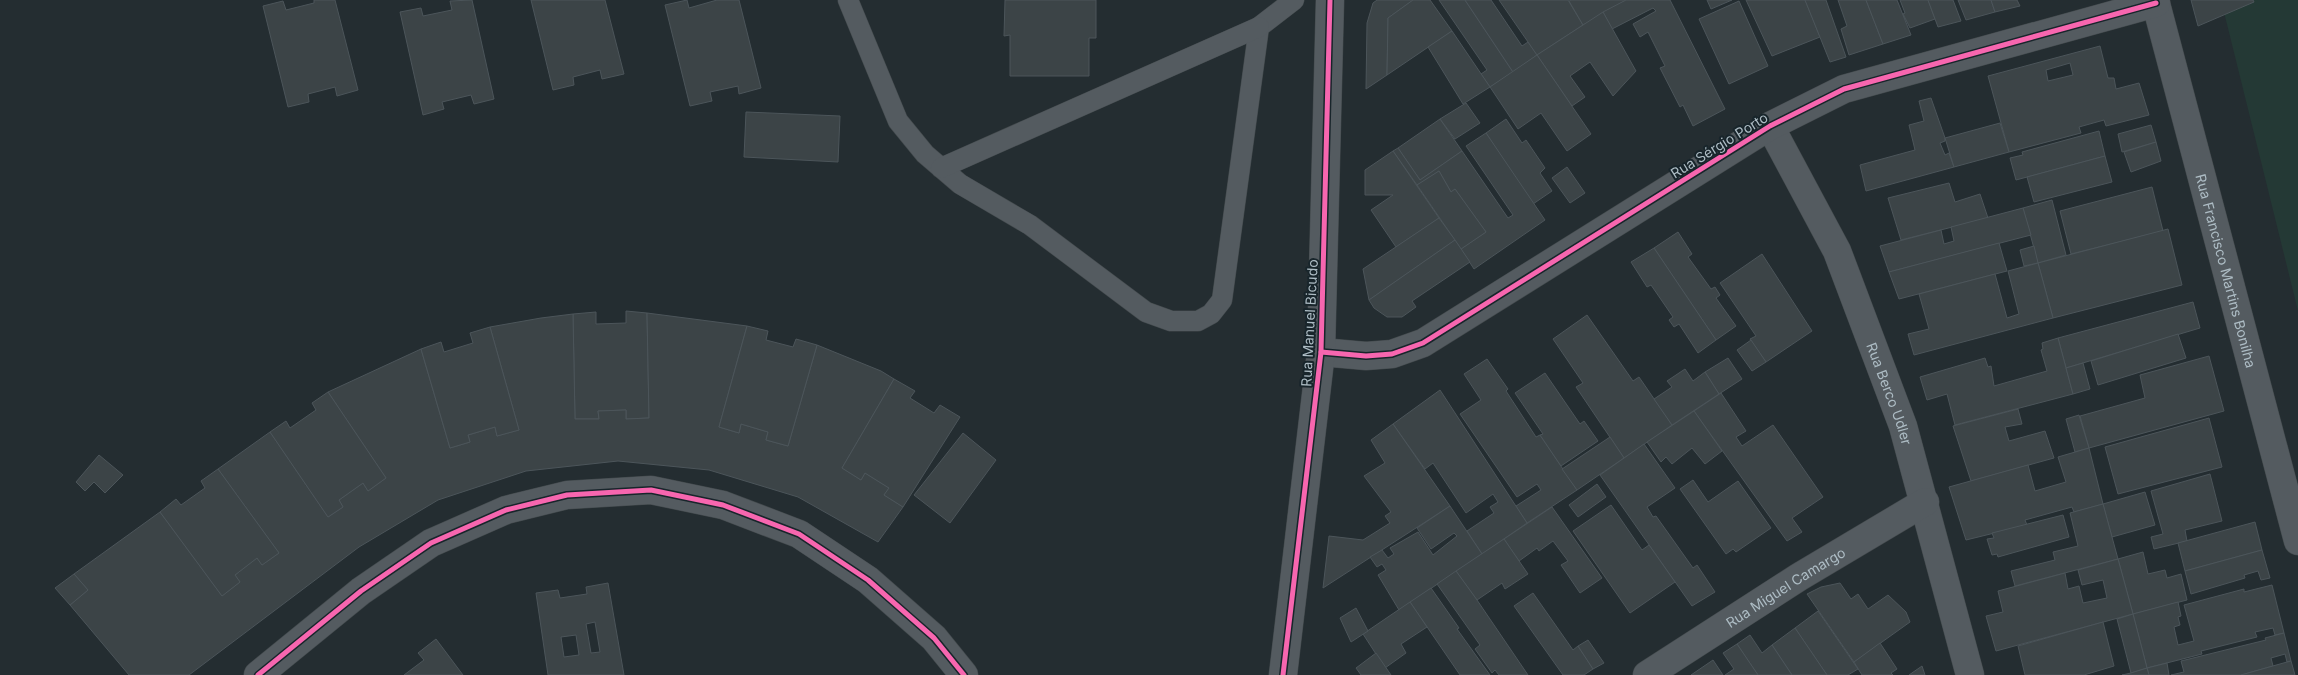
<svg xmlns="http://www.w3.org/2000/svg" width="2298" height="675" viewBox="0 0 2298 675" font-family="Inter,sans-serif">
	<rect width="100%" height="100%" fill="#242d31"/>
	<!-- green -->
	<polygon fill="#243935" points="2221,0 2298,0 2298,311"/>
	<!-- building -->
	<g fill="#3c4447" stroke="#4c555a" fill-rule="evenodd">
		<polygon points="314,0 335,0 358,90 337,96 335,87 308,94 309,102 288,107 263,6 283,1 286,10 314,3"/>
		<polygon points="472,0 494,99 474,104 471,95 442,102 444,109 423,115 400,12 421,8 423,16 452,10 450,1"/>
		<polygon points="531,0 605,0 624,74 602,79 600,70 573,77 574,85 553,90"/>
		<polygon points="687,0 689,8 717,0 739,0 761,88 739,94 738,86 710,92 712,101 690,106 665,5"/>
		<polygon points="1005,0 1096,0 1096,38 1089,38 1089,76 1010,76 1010,35 1004,36"/>
		<polygon points="1377,0 1413,0 1388,18 1387,75 1366,89 1367,23 1373,3"/>
		<polygon points="1413,0 1430,0 1452,31 1387,75 1388,18"/>
		<polygon points="1439,0 1465,0 1513,72 1490,87 1481,74 1487,70"/>
		<polygon points="1465,0 1491,0 1522,46 1528,42 1537,55 1513,72"/>
		<polygon points="1499,0 1568,0 1583,25 1537,55"/>
		<polygon points="1571,0 1626,0 1583,25 1569,1"/>
		<polygon points="1626,0 1670,0 1725,109 1693,126 1683,105 1680,107 1660,68 1665,66 1648,32 1640,37 1633,24 1656,11 1653,8 1612,29 1603,12"/>
		<polygon points="1707,0 1732,0 1711,9"/>
		<polygon points="1746,0 1805,0 1820,37 1772,56"/>
		<polygon points="1805,0 1826,0 1846,57 1830,62"/>
		<polygon points="1838,0 1866,0 1883,44 1849,55 1841,29 1847,26"/>
		<polygon points="1866,0 1897,0 1911,35 1883,44"/>
		<polygon points="1900,0 1928,0 1935,19 1910,28 1903,14 1905,13"/>
		<polygon points="1928,0 1953,0 1961,21 1938,27"/>
		<polygon points="1958,0 1991,0 1995,12 1966,20"/>
		<polygon points="1991,0 2017,0 2020,6 1995,12"/>
		<polygon points="2191,0 2253,0 2254,2 2198,26"/>
		<polygon points="1739,1 1768,66 1729,84 1699,19"/>
		<polygon points="1603,12 1636,71 1613,96 1590,62 1570,76 1585,97 1572,106 1537,55"/>
		<polygon points="1452,31 1490,87 1463,104 1428,47"/>
		<path d="M2100,46l8,32h6l2,11 23,-6 10,32 -43,11 -2,-6 -25,7 2,6 -72,19 -21,-76zM2070,63l3,12 -25,6 -2,-11z"/>
		<polygon points="1537,55 1591,134 1567,151 1541,113 1518,129 1490,87"/>
		<polygon points="1931,98 1945,138 1945,141 1940,143 1945,155 1949,153 1954,167 1866,191 1860,165 1915,150 1909,125 1924,121 1919,101"/>
		<polygon points="1466,103 1480,123 1455,139 1440,119"/>
		<polygon points="746,112 840,116 838,162 744,157"/>
		<polygon points="1440,119 1462,151 1420,180 1398,148"/>
		<polygon points="1506,119 1522,143 1526,140 1545,168 1540,173 1552,191 1533,204 1486,133"/>
		<polygon points="2000,123 2009,152 1954,167 1945,138"/>
		<polygon points="2151,125 2156,142 2122,152 2118,134"/>
		<polygon points="2099,131 2105,156 2016,180 2010,158 2023,155 2022,152"/>
		<polygon points="1486,133 1545,220 1474,269 1461,249 1486,232 1455,189 1451,192 1439,171 1417,185 1393,151 1398,148 1420,180 1462,151 1508,218 1513,215 1466,146"/>
		<polygon points="2156,142 2161,161 2131,172 2124,152"/>
		<polygon points="1393,151 1439,218 1396,247 1371,210 1393,195 1365,195 1365,170"/>
		<polygon points="2105,156 2112,182 2034,202 2027,177"/>
		<polygon points="1567,167 1585,193 1570,203 1552,178"/>
		<polygon points="1439,171 1451,192 1455,189 1486,232 1461,249 1417,185"/>
		<polygon points="1949,183 1955,202 1980,194 1988,218 1901,240 1888,198"/>
		<polygon points="2152,187 2163,231 2071,254 2060,211"/>
		<polygon points="2052,200 2066,255 2038,263 2023,208"/>
		<polygon points="2023,208 2031,235 1889,272 1880,246 1941,230 1944,244 1954,241 1951,227"/>
		<polygon points="1439,218 1455,240 1369,300 1363,269"/>
		<polygon points="2168,229 2182,285 2053,318 2038,263"/>
		<polygon points="1678,232 1692,254 1688,257 1711,289 1715,287 1720,295 1716,298 1736,326 1716,340 1654,248"/>
		<polygon points="1455,240 1470,262 1412,301 1416,307 1402,317 1387,317 1374,308 1369,300"/>
		<polygon points="1999,243 2007,271 1899,299 1889,272"/>
		<polygon points="2034,246 2038,263 2024,266 2020,250"/>
		<polygon points="1654,248 1716,340 1698,353 1679,324 1674,327 1669,320 1673,317 1651,285 1647,287 1631,262"/>
		<polygon points="1762,254 1812,331 1766,362 1750,339 1756,336 1720,283"/>
		<polygon points="2038,263 2053,318 1914,355 1908,334 1929,329 1919,294 1995,274 2007,318 2019,314 2008,271"/>
		<polygon points="2193,302 2200,328 2066,368 2058,338"/>
		<polygon points="626,311 647,313 649,418 626,419 626,410 598,411 599,419 575,419 573,314 596,312 596,324 626,323"/>
		<polygon points="647,313 747,326 719,427 739,433 741,424 768,432 766,440 788,446 817,345 881,371 894,379 842,468 861,480 865,473 889,488 884,495 903,507 878,542 798,497 709,470 618,461 526,471 438,500 359,547 189,675 129,675 70,605 88,590 74,574 160,512 222,596 240,582 235,575 257,558 262,565 279,553 218,469 270,432 328,517 343,507 339,500 363,483 368,491 386,478 328,392 421,349 450,448 470,442 468,435 495,427 497,436 519,430 490,327 541,318 573,314 575,419 599,419 598,411 626,410 626,419 649,418"/>
		<polygon points="1587,315 1633,381 1639,377 1672,425 1624,458 1576,387 1583,383 1553,339"/>
		<polygon points="747,326 768,331 766,340 793,347 796,339 817,345 788,446 766,440 768,432 741,424 739,433 719,427"/>
		<polygon points="490,327 519,430 497,436 495,427 468,435 470,442 450,448 421,349 441,342 444,352 473,343 470,333"/>
		<polygon points="2178,334 2186,358 2098,385 2091,361"/>
		<polygon points="2058,338 2073,394 1955,425 1947,394 1927,400 1920,377 1985,358 1988,367 1991,366 1994,386 2047,371 2041,350 2043,349 2042,343"/>
		<polygon points="1751,340 1766,362 1752,371 1737,350"/>
		<polygon points="2209,356 2224,411 2089,448 2080,416 2145,398 2140,375"/>
		<polygon points="1728,358 1742,379 1719,394 1705,372"/>
		<polygon points="1487,359 1508,389 1506,391 1536,437 1540,435 1577,490 1527,523 1516,506 1541,490 1537,484 1517,497 1460,414 1481,400 1464,374"/>
		<polygon points="2083,363 2090,389 2073,394 2066,368"/>
		<polygon points="1685,369 1693,381 1705,372 1719,394 1672,425 1654,399 1672,387 1667,381"/>
		<polygon points="1545,373 1580,424 1584,421 1598,441 1561,466 1540,435 1543,434 1515,393"/>
		<polygon points="894,379 915,391 910,398 934,413 940,405 960,417 903,507 884,495 889,488 865,473 861,480 842,468"/>
		<polygon points="1440,390 1527,523 1482,554 1467,531 1494,513 1490,507 1498,502 1493,494 1466,513 1433,463 1425,469 1393,424"/>
		<polygon points="328,392 386,478 368,491 363,483 339,500 343,507 328,517 270,432 286,421 290,428 316,410 312,403"/>
		<polygon points="1721,393 1746,431 1736,437 1742,446 1773,425 1823,497 1792,518 1802,532 1787,541 1694,411"/>
		<polygon points="2018,409 2022,424 2005,427 2009,441 2045,431 2054,458 1971,481 1953,426"/>
		<polygon points="1694,411 1722,451 1705,464 1692,448 1672,464 1666,457 1661,462 1647,442"/>
		<polygon points="2079,415 2089,448 2075,452 2066,419"/>
		<polygon points="2209,418 2222,467 2118,494 2105,447"/>
		<polygon points="1393,424 1450,506 1323,588 1329,536 1363,540 1390,523 1385,516 1391,512 1364,476 1385,463 1371,440"/>
		<polygon points="963,433 996,460 950,523 914,495"/>
		<polygon points="1610,437 1624,458 1577,490 1562,469"/>
		<polygon points="1644,444 1675,488 1647,507 1653,517 1656,516 1693,568 1697,565 1715,592 1692,606 1600,475"/>
		<polygon points="2089,448 2103,504 2074,512 2072,507 2025,520 2027,525 1966,540 1949,487 2028,465 2035,491 2066,482 2058,457"/>
		<polygon points="99,455 123,475 105,493 94,482 85,491 76,482"/>
		<polygon points="218,469 279,553 262,565 257,558 235,575 240,582 222,596 160,512 176,499 181,505 205,488 201,481"/>
		<polygon points="2210,474 2222,521 2185,530 2187,541 2154,549 2151,537 2163,534 2151,491"/>
		<polygon points="1693,480 1708,502 1738,481 1771,528 1736,552 1733,549 1726,554 1680,489"/>
		<polygon points="1597,484 1606,497 1578,517 1569,505"/>
		<polygon points="2145,492 2155,525 2112,537 2103,504"/>
		<polygon points="2103,504 2118,559 2015,586 2011,571 2055,560 2053,552 2078,546 2070,513"/>
		<polygon points="1611,505 1642,550 1649,545 1675,582 1630,613 1573,531"/>
		<polygon points="1450,506 1482,554 1399,610 1378,575 1386,570 1382,564 1377,567 1370,557 1382,550 1388,558 1394,554 1390,548 1418,532 1433,555 1457,536 1454,533 1431,549 1417,528"/>
		<polygon points="1552,507 1602,578 1580,593 1561,565 1568,561 1553,541 1539,551 1537,548 1519,561 1504,539"/>
		<polygon points="2063,515 2069,537 1998,557 1997,554 1992,555 1987,539 1994,538 1992,533"/>
		<polygon points="2255,522 2262,550 2185,571 2178,543"/>
		<polygon points="1504,539 1528,574 1505,589 1502,583 1477,600 1456,571"/>
		<polygon points="2262,550 2270,578 2261,580 2258,571 2244,575 2245,578 2191,594 2185,571"/>
		<polygon points="2143,552 2148,574 2165,570 2167,578 2181,574 2187,600 2133,614 2118,559"/>
		<polygon points="2118,559 2133,614 1996,651 1986,616 2003,612 1998,591 2065,573 2068,589 2079,586 2083,603 2107,598 2103,580 2082,585 2078,570"/>
		<polygon points="1456,571 1477,600 1528,675 1499,675 1495,670 1492,673 1475,649 1480,645 1437,584"/>
		<polygon points="74,574 88,590 70,605 55,588"/>
		<path d="M608,583l16,92h-76l-12,-82 22,-3 2,8 27,-4 -1,-7zM595,622l5,30 -9,1 -5,-29zM576,635l3,20 -15,2 -3,-20z"/>
		<polygon points="1840,583 1851,599 1858,594 1868,609 1888,595 1906,612 1910,622 1854,662 1807,594 1821,587"/>
		<polygon points="2272,585 2284,633 2275,635 2273,628 2255,632 2257,637 2201,651 2202,654 2147,668 2133,614 2178,602 2181,616 2178,617 2180,625 2174,627 2178,645 2194,641 2184,605 2244,589 2244,592"/>
		<polygon points="1431,588 1459,628 1457,629 1490,675 1460,675 1410,602"/>
		<polygon points="1533,593 1573,650 1578,646 1593,669 1584,675 1563,675 1514,606"/>
		<polygon points="1410,602 1427,627 1401,644 1406,653 1385,668 1363,634"/>
		<polygon points="1356,608 1368,631 1351,642 1340,618"/>
		<polygon points="1818,611 1858,669 1848,675 1827,675 1795,628"/>
		<polygon points="2133,614 2147,668 2131,673 2117,619"/>
		<polygon points="2103,622 2114,666 2084,675 2025,675 2018,646"/>
		<polygon points="1795,628 1827,675 1792,675 1772,645"/>
		<polygon points="2284,633 2291,661 2287,662 2285,654 2271,658 2273,666 2241,675 2171,675 2184,672 2181,661 2266,640 2265,638"/>
		<polygon points="1750,635 1762,653 1772,645 1792,675 1758,675 1737,644"/>
		<polygon points="436,639 463,675 404,675 424,660 418,653"/>
		<polygon points="1588,640 1604,663 1593,669 1578,646"/>
		<polygon points="1880,643 1897,669 1891,673 1893,675 1862,675 1854,662"/>
		<polygon points="1737,644 1758,675 1725,675 1734,669 1723,653"/>
		<polygon points="1376,653 1391,675 1361,675 1356,668"/>
		<polygon points="1713,660 1723,675 1691,675"/>
		<polygon points="2291,661 2295,675 2241,675 2287,662"/>
		<polygon points="2167,663 2169,675 2149,675 2147,668"/>
		<polygon points="1922,666 1925,675 1909,675"/>
		<polygon points="2147,668 2149,675 2122,675 2131,673"/>
	</g>
	<g fill="none" stroke-linecap="round" stroke-linejoin="round">
		<!-- lane casing -->
		<g stroke="#42494c" stroke-width="21">
			<g id="lane">
				<polyline points="848,0 898,121 925,154 960,184 1030,225 1146,312 1171,321 1198,321 1211,314 1222,300 1259,27 1294,0"/>
				<polyline points="941,168 1259,27"/>
			</g>
		</g>
		<!-- street casing -->
		<g stroke="#42494c" stroke-width="29">
			<g id="street">
				<path id="s1" d="M2155,0l143,541"/>
				<path id="s2" d="M1770,126l67,125 66,175 67,249"/>
				<polyline points="1321,352 1366,356 1392,354 1423,343 1770,126 1844,89 2156,3"/>
				<polyline points="258,675 361,591 431,543 506,510 567,495 651,490 723,505 799,534 868,580 934,638 964,675"/>
				<polyline points="1283,675 1321,352 1330,0"/>
				<path id="s3" d="M1647,675l152,-98 126,-75"/>
			</g>
		</g>
		<!-- lane -->
		<use href="#lane" stroke="#545b60" stroke-width="20"/>
		<!-- street -->
		<use href="#street" stroke="#545b60" stroke-width="28"/>
		<!-- cycleway casing -->
		<g stroke="#18252b" stroke-width="8">
			<g id="cycleway">
				<polyline points="1321,352 1366,356 1392,354 1423,343 1770,126 1844,89 2156,3"/>
				<polyline points="258,675 361,591 431,543 506,510 567,495 651,490 723,505 799,534 868,580 934,638 964,675"/>
				<polyline points="1283,675 1321,352 1330,0"/>
			</g>
		</g>
		<!-- cycleway -->
		<use href="#cycleway" stroke="#f766af" stroke-width="5"/>
	</g>
	<g text-anchor="middle" dominant-baseline="central" stroke-width="4" stroke-linejoin="round" paint-order="stroke">
		<!-- street labels -->
		<g font-size="14" fill="#adbcc4" stroke="#18252b">
			<text transform="translate(1719 145) rotate(-32)">Rua Sérgio Porto</text>
			<text stroke="none"><textPath href="#s1" startOffset="280">Rua Francisco Martins Bonilha</textPath></text>
			<text transform="translate(1309 323) rotate(-87)">Rua Manuel Bicudo</text>
			<text stroke="none"><textPath href="#s2" startOffset="294">Rua Berco Udler</textPath></text>
			<text stroke="none"><textPath href="#s3" startOffset="164">Rua Miguel Camargo</textPath></text>
		</g>
	</g>
</svg>
